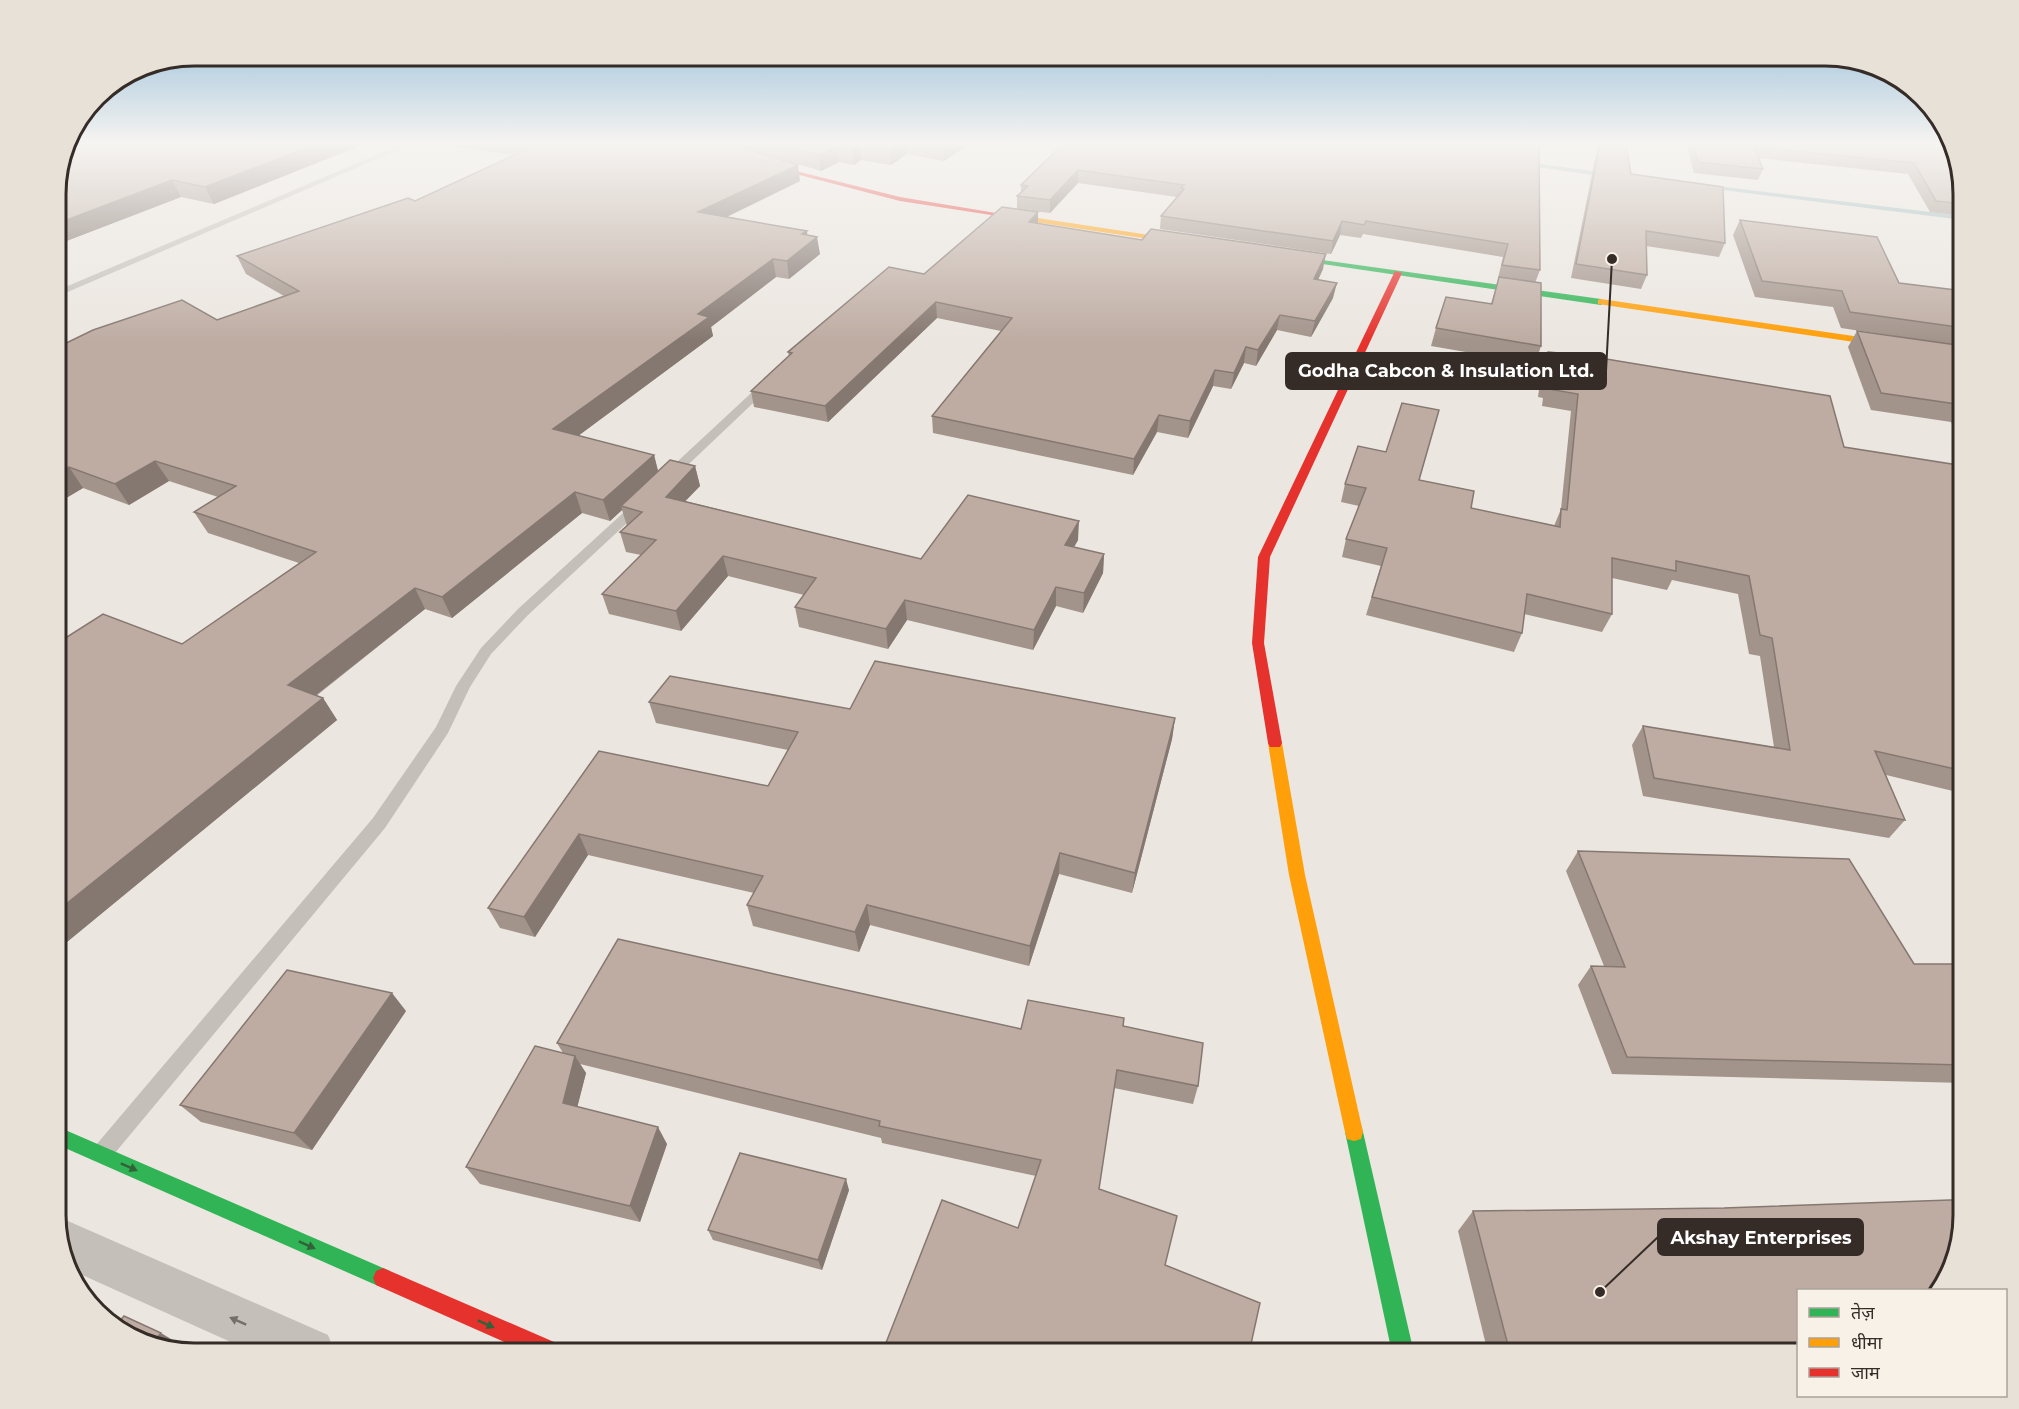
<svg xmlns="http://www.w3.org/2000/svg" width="2019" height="1409" viewBox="0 0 2019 1409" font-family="Montserrat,'Noto Sans Devanagari',sans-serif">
	<rect width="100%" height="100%" fill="#ebe6e0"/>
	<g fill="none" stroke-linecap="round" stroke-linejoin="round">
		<!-- stream -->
		<g fill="#9dbabc" fill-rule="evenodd">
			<polygon points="1524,162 1608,173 1611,175 1608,177 1522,165"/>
			<polygon points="1709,185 1963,216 1963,220 1707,188 1706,187"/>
		</g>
		<!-- lane -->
		<g fill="#c4bfb9" fill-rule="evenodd">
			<polygon points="402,144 412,144 56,297 56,291"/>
			<polygon points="767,381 771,382 771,386 672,480 664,480 664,474 763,382"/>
			<polygon points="638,502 644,506 642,509 528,615 491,654 470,687 448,733 385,828 110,1159 103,1163 96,1159 92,1152 96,1145 373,818 436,727 456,686 481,648 518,609 634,503"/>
		</g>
		<!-- street -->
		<polygon fill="#c4bfb9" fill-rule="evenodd" points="61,1218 328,1335 335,1353 255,1353 69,1269 56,1224 56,1220"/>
		<!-- fast -->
		<g fill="#30b455" fill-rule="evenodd">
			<polygon points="1279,254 1601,299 1605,302 1601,305 1282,258 1278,256"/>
			<polygon points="1354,1123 1361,1125 1363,1132 1414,1353 1392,1353 1345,1132 1347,1125"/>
			<polygon points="56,1126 390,1271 393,1278 390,1285 383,1288 376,1285 56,1144"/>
		</g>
		<!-- slow -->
		<g fill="#ff9f0a" fill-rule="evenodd">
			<polygon points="1004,213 1189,241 1193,243 1189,245 1001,217 1001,213"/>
			<polygon points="1601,299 1963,352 1963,358 1598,304 1598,300"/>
			<polygon points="1275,738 1280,739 1282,743 1305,875 1363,1132 1361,1139 1354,1141 1347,1139 1345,1132 1289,875 1268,743 1270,739"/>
		</g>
		<!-- jam -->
		<g fill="#e5322d" fill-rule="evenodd">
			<polygon points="704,144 713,144 796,171 900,197 1008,215 1004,217 900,201 792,173"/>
			<polygon points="1395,271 1402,273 1270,557 1264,643 1282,743 1280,747 1270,747 1268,743 1252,643 1258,557"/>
			<polygon points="383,1268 561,1345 564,1353 529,1353 376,1285 373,1278 376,1271"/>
		</g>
	</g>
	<!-- wall -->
	<g fill="#a3948b">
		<polygon points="364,144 214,204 181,197 56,245 56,185"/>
		<polygon points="434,144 969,144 944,161 907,154 891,165 861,160 854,165 839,162 821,171 758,152 800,181 727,217 807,235 820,254 789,279 776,277 711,327 713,336 578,436 654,455 658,471 695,466 700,486 685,501 921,559 1078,540 1074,547 1104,554 1103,573 1083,613 1056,606 1033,650 907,620 888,649 799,627 795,607 804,595 728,576 681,631 609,614 602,594 641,555 626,552 620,532 627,526 622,510 610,521 582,513 452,618 425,609 316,696 323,698 337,720 56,951 56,644 182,644 299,563 208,533 194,512 218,497 169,481 129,505 83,488 56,504 56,348 217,320 284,296 246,274 237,256 415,201 514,155"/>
		<polygon points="1539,144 1540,270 1535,283 1541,346 1535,364 1431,346 1436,328 1491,304 1499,278 1498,278 1503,257 1363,234 1361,238 1340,235 1331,254 1160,229 1161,216 1177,197 1078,183 1050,213 1017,209 1017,196 1021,192 1021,185 1064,148"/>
		<polygon points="1598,144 1626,144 1631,174 1725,243 1719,257 1646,246 1647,275 1641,289 1571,278"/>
		<polygon points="1686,144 1952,144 1964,193 1964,216 1930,212 1908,174 1758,158 1763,169 1758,180 1694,173"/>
		<polygon points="1038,212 1038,224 1323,269 1318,280 1333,298 1311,337 1277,330 1256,366 1244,363 1231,389 1213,386 1188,438 1157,432 1133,475 933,433 932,416 1001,331 937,318 828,422 754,407 751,391 789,356 788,352 924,274"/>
		<polygon points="1740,220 1899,283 1964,291 1964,450 1951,422 1871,410 1848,347 1857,331 1934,342 1841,328 1833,307 1755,297 1733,235"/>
		<polygon points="1548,352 1844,447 1964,466 1964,831 1953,791 1886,775 1905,820 1889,838 1643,796 1632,745 1643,726 1774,747 1760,656 1749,654 1738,594 1672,580 1667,590 1612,578 1612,614 1602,632 1524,614 1522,633 1514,652 1366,615 1381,566 1342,557 1346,539 1359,506 1341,502 1345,484 1419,480 1471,508 1554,526 1561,509 1571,411 1542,406 1543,398 1538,397 1542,368"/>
		<polygon points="649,702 850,709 1175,718 1172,739 1132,893 1059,874 1029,966 870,925 859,952 753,926 747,905 754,893 588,855 535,937 500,928 488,908 599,751 768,786 788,750 656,723"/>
		<polygon points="1578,851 1914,964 1964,964 1964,1083 1612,1074 1578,985 1591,966 1604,966 1566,871"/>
		<polygon points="406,1011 312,1150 201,1122 180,1105"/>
		<polygon points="1123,1026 1198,1086 1193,1104 1114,1088 1018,1228 1036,1176 882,1143 881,1138 580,1064 586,1073 577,1107 667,1144 640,1222 480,1184 466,1167 563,1053 557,1043"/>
		<polygon points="849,1190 822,1270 713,1240 708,1230"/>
		<polygon points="1724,1208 1798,1353 1488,1353 1458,1231 1473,1211"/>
	</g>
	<!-- shaded-wall -->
	<g fill="#857871">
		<polygon points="317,144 364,144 214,204 205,187"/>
		<polygon points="860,144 861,160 854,165 852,148"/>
		<polygon points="898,144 907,144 907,154 891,165 890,149"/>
		<polygon points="944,144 969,144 944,161"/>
		<polygon points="837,146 839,162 821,171 819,155"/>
		<polygon points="798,165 800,181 701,229 698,212"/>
		<polygon points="1078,170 1078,183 1050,213 1050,200"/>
		<polygon points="172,180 181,197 56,245 56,224"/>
		<polygon points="1038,212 1038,227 1029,222"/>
		<polygon points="1342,221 1340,235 1331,254 1333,241"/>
		<polygon points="807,231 808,244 817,237 820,254 789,279 787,261 802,234"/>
		<polygon points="1326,254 1323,269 1311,295 1314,279"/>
		<polygon points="773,259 776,277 711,327 713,336 559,450 553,429 698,314"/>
		<polygon points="1337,283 1333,298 1311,337 1315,321"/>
		<polygon points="936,302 937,318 828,422 825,406"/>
		<polygon points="1280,315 1277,330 1256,366 1258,350"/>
		<polygon points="1246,347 1244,363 1231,389 1234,373"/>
		<polygon points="1215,370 1213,386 1188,438 1190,421"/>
		<polygon points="1159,415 1157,432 1133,475 1134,459"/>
		<polygon points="654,455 659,475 621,506 622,510 610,521 603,500"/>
		<polygon points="155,461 169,481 129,505 115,484"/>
		<polygon points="695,466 700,486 671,516 666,497"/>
		<polygon points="69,467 83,488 56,504 56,474"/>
		<polygon points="575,492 582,513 452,618 442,597"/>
		<polygon points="1079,521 1078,540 1064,565 1065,545"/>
		<polygon points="1104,554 1103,573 1083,613 1084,593"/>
		<polygon points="723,556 728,576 681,631 676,611"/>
		<polygon points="56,583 62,591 56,595"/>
		<polygon points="1056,587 1056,606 1033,650 1034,630"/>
		<polygon points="415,588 425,609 302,706 288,685"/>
		<polygon points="905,600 907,620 888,649 886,629"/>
		<polygon points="323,698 337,720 56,951 56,912"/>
		<polygon points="1175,718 1172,739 1132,893 1135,873"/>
		<polygon points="579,834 588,855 535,937 524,917"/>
		<polygon points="1060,853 1059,874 1029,966 1030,946"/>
		<polygon points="867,905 870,925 859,952 855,932"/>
		<polygon points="392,993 406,1011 312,1150 294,1133"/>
		<polygon points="575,1056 586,1073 574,1120 563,1103"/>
		<polygon points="658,1127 667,1144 640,1222 630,1206"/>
		<polygon points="846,1179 849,1190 822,1270 818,1260"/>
		<polygon points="161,1333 176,1342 172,1347 154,1341"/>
	</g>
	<!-- building -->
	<g fill="#beaca2" stroke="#857871" stroke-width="1.5">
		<polygon points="65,144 317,144 205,187 172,180 56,224 56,185"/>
		<polygon points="538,144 731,144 798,165 698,212 807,231 802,234 817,237 787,261 773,259 698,314 709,317 553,429 654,455 603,500 575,492 442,597 415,588 288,685 323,698 56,912 56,644 103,614 182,644 316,552 194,512 236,486 155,461 115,484 69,467 56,474 56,348 93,330 182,300 217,320 299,291 237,256 408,198 415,201"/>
		<polygon points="782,144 860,144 852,148 837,146 819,155"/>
		<polygon points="861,144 898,144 890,149"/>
		<polygon points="1068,144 1539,144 1540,270 1502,265 1508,244 1366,221 1364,225 1342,221 1333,241 1161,216 1184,189 1181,188 1184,185 1078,170 1050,200 1017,196 1028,186 1021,185 1059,148 1064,148"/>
		<polygon points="1600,144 1626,144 1631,174 1723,187 1725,243 1646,231 1647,275 1576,264"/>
		<polygon points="1693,144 1952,144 1964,193 1964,204 1936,201 1914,163 1754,147 1763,169 1698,162"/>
		<polygon points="1002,207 1038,212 1029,222 1142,240 1151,229 1326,254 1314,279 1337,283 1315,321 1280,315 1258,350 1246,347 1234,373 1215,370 1190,421 1159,415 1134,459 932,416 1012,318 936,302 825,406 751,391 792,353 788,352 889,267 924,274"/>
		<polygon points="1740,220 1877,237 1899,283 1964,291 1964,328 1850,312 1842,291 1762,281"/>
		<polygon points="1499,277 1541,283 1541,346 1436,328 1446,297 1492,304"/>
		<polygon points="1857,331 1964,346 1964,407 1963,405 1881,393"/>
		<polygon points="1548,352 1582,355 1830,396 1844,447 1964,466 1964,771 1875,751 1905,820 1654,778 1643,726 1790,750 1772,638 1760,635 1749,576 1676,561 1676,571 1612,558 1612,614 1527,594 1522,633 1372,597 1387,548 1346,539 1366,488 1345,484 1358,446 1386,452 1402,403 1439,410 1419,480 1474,491 1471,508 1560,527 1561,509 1567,510 1578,394 1548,389 1549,381 1544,380"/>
		<polygon points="670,460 695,466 666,497 921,559 968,495 1079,521 1065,545 1104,554 1084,593 1056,587 1034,630 905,600 886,629 795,607 816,578 723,556 676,611 602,594 656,540 620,532 642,512 621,506"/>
		<polygon points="875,661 1175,718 1135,873 1060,853 1030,946 867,905 855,932 747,905 763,876 579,834 524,917 488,908 599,751 768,786 798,732 649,702 670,676 850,709"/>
		<polygon points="1578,851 1849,859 1914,964 1964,964 1964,1065 1627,1057 1591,966 1625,967"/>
		<polygon points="618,939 1021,1029 1028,1000 1124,1018 1123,1026 1203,1043 1198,1086 1117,1070 1099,1189 1177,1216 1165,1265 1260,1303 1249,1353 882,1353 942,1200 1018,1228 1041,1160 879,1126 880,1121 557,1043"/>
		<polygon points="287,970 392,993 294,1133 180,1105"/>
		<polygon points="535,1046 575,1056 563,1103 658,1127 630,1206 466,1167"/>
		<polygon points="740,1153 846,1179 818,1260 708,1230"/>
		<polygon points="1950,1200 1964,1200 1964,1216 1941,1290 1798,1290 1798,1353 1510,1353 1473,1211 1724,1208"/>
		<polygon points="124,1316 161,1333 154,1341 117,1330 114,1328"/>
	</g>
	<!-- one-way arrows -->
	<defs><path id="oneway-solid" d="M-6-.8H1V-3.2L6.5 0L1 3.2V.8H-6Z" transform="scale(1.5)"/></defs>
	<g fill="#33623a">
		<use href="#oneway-solid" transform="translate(129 1167) rotate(24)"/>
		<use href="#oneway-solid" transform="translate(307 1245) rotate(24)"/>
		<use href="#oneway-solid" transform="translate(486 1324) rotate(24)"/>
	</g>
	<use fill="#756e69" href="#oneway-solid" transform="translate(238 1321) rotate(-156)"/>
	<!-- sky -->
	<linearGradient id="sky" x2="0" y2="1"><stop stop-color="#8ab6d6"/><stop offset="0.42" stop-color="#f6f4f1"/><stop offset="1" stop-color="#f6f4f1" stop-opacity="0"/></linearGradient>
	<rect width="2019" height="341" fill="url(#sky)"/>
	<!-- crop -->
	<path d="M0 0H2019V1409H0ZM194 66H1825A128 128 0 0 1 1953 194V1215A128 128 0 0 1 1825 1343H194A128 128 0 0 1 66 1215V194A128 128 0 0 1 194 66Z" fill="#e8e1d8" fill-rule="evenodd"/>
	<path fill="none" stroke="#352c28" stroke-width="3" d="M194 66H1825A128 128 0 0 1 1953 194V1215A128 128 0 0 1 1825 1343H194A128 128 0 0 1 66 1215V194A128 128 0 0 1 194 66Z"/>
	<!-- callouts -->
	<path fill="none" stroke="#352c28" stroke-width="2" d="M1612 259L1606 371M1600 1292L1658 1237"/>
	<g fill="#352c28" stroke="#f8f1e7" stroke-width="2">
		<circle cx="1612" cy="259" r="6"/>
		<circle cx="1600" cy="1292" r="6"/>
	</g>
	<g fill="#352c28" stroke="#352c28" stroke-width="2">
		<rect x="1286" y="353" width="320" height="36" rx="6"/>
		<rect x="1658" y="1219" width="205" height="36" rx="6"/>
	</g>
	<g font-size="18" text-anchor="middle" font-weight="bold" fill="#fff">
		<text x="1446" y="377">Godha Cabcon &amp; Insulation Ltd.</text>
		<text x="1761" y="1244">Akshay Enterprises</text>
	</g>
	<!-- legend -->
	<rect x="1797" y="1289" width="210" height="108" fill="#f8f1e7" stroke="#aaa29b" stroke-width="1.5"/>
	<rect x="1809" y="1308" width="30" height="9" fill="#30b455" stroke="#aaa29b" stroke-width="1.5"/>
	<text x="1851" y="1319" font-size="18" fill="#352c28">तेज़</text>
	<rect x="1809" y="1338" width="30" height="9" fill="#ff9f0a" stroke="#aaa29b" stroke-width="1.5"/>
	<text x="1851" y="1349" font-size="18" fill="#352c28">धीमा</text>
	<rect x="1809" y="1368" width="30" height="9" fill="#e5322d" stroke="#aaa29b" stroke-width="1.5"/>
	<text x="1851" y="1379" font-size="18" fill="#352c28">जाम</text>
</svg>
